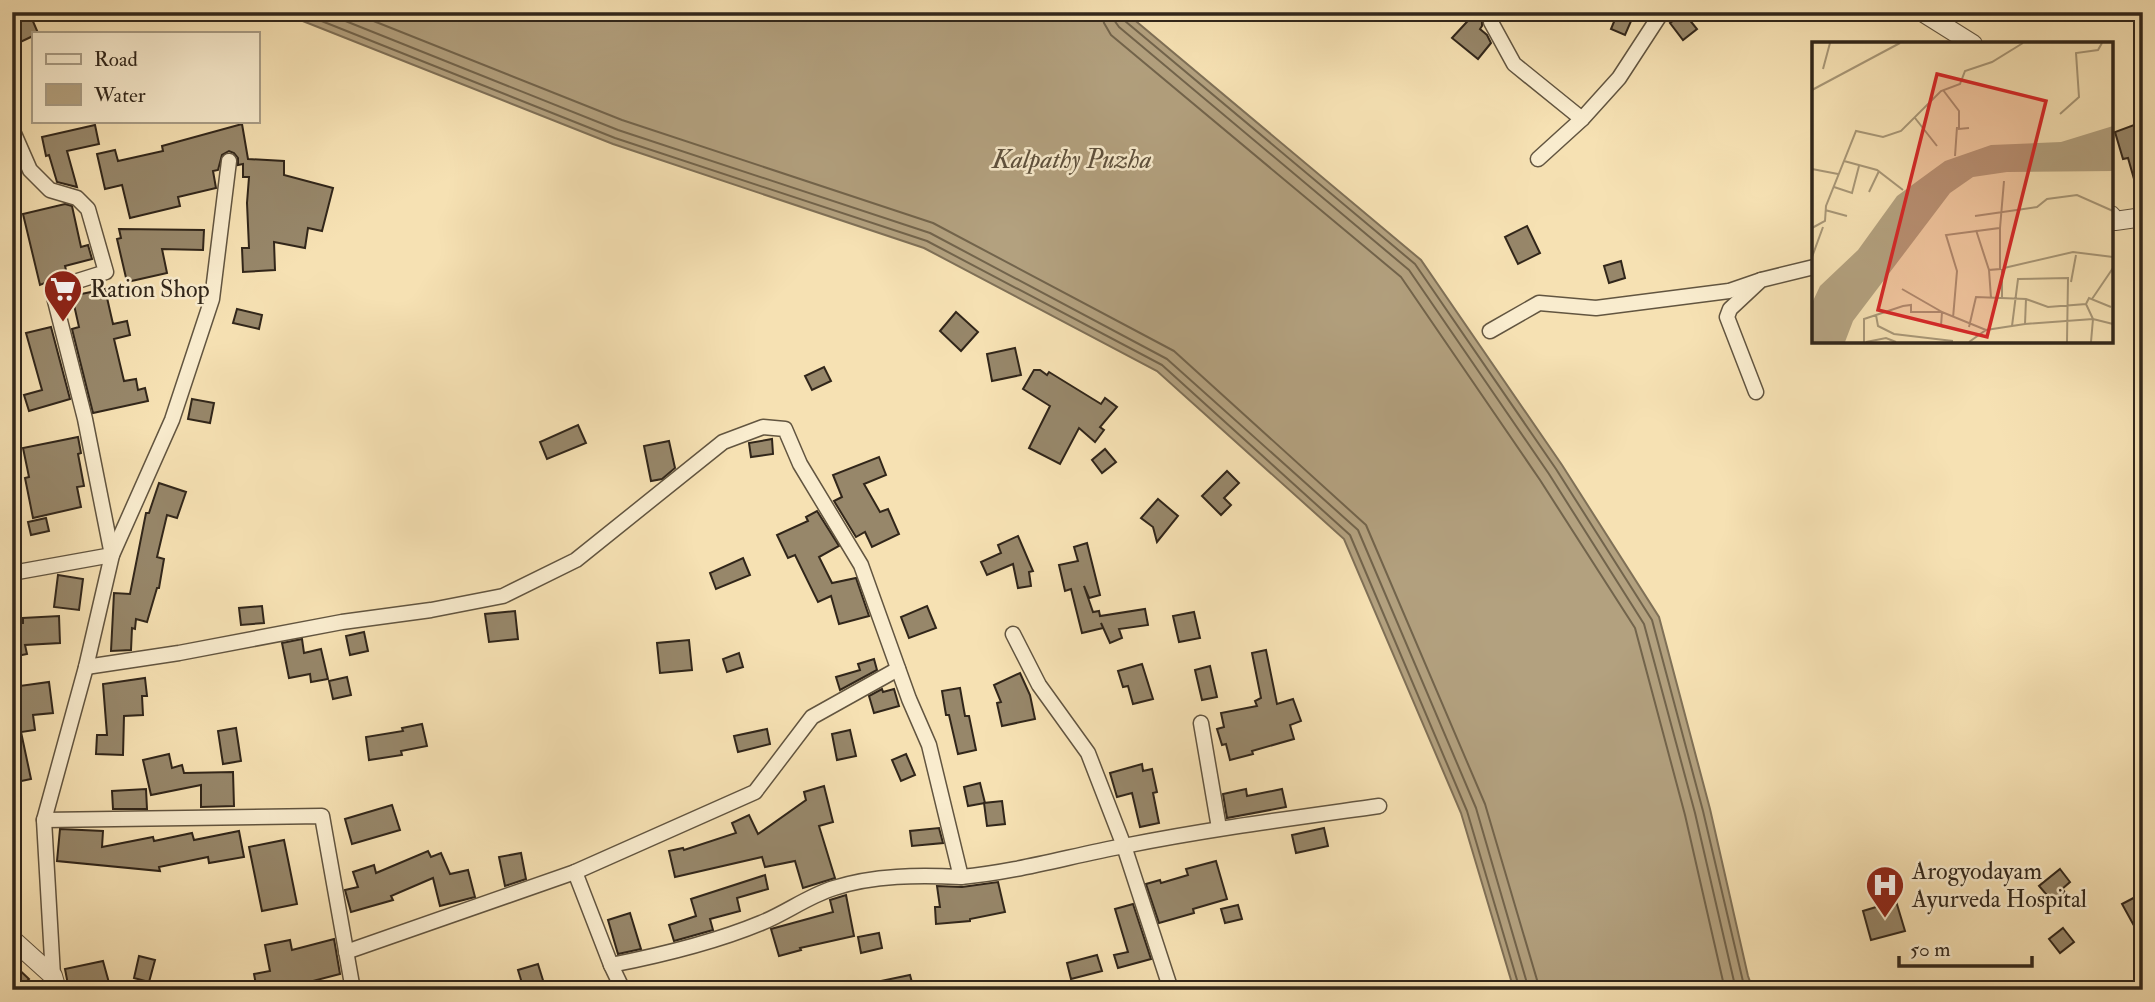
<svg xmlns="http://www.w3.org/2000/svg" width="2155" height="1002" viewBox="0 0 2155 1002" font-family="'IM FELL Double Pica',serif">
	<rect width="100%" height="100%" fill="#f6e1b3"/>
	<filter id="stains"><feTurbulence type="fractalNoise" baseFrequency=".00286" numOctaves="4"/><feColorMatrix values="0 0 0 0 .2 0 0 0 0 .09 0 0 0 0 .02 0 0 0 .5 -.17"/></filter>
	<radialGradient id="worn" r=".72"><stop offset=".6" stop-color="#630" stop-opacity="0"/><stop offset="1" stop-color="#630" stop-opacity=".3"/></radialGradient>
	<!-- water -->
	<polygon fill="#b3a17f" stroke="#7f7057" stroke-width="2" points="280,12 1125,12 1421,260 1562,465 1659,617 1710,809 1748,976 1753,990 1514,990 1461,813 1344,539 1157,371 924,248 613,144"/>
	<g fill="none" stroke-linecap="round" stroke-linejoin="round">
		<!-- shore -->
		<g stroke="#72644c" stroke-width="2">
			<polyline points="299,12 615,138 927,241 1162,365 1350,535 1467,811 1520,990"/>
			<polyline points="323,12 618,130 930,233 1167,359 1358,530 1476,808 1529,990"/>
			<polyline points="351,12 622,120 933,223 1174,351 1366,525 1485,804 1540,990"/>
			<polyline points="1102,12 1104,23 1111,35 1401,277 1540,480 1635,628 1685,815 1725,990"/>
			<polyline points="1113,12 1114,20 1119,27 1409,270 1549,474 1644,624 1695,813 1736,990"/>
			<polyline points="1122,12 1125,21 1415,264 1556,469 1652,620 1703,811 1745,990"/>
		</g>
	</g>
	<!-- building -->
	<g fill="#97876a" stroke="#31261a" stroke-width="2">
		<polygon points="12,12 29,12 38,33 33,33 33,36 12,46"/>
		<polygon points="1476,12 1495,12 1487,13 1482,18 1482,26 1480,29 1487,35 1491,43 1478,59 1452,38"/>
		<polygon points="1618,12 1635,12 1625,35 1611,29"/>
		<polygon points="1684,13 1697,29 1683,40 1670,23"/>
		<polygon points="242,124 248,159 284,161 284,175 333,188 322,231 308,228 305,248 274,242 275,270 243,272 242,248 249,248 247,203 249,177 243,177 243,164 238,165 238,158 234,153 229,151 222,155 218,170 213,171 216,188 178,197 180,206 130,218 122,185 105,189 97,154 115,150 118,161 163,151 162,146"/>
		<polygon points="95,125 99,144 67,151 77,187 57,182 49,155 46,156 42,137"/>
		<polygon points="2134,125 2143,154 2143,193 2138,193 2128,158 2123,159 2115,132"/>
		<polygon points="65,204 72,206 81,247 88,245 92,259 65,266 67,274 40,285 23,214"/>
		<polygon points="1527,226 1540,253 1518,264 1505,237"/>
		<polygon points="119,229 204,230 203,250 162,249 167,273 127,282 117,239 121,238"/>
		<polygon points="1621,261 1625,278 1609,283 1604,266"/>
		<polygon points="105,289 113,324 127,321 130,335 114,339 124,381 136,379 138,390 145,388 148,401 93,413 72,329 79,327 72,296"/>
		<polygon points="237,309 262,315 259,329 233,323"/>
		<polygon points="956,312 978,332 961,351 940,331"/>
		<polygon points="51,327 70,399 29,411 24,395 42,390 26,333"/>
		<polygon points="1015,348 1021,375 992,381 987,354"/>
		<polygon points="824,367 831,381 812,390 805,376"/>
		<polygon points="1034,370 1040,370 1047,375 1049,372 1101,404 1105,398 1117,407 1100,427 1104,430 1095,442 1079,428 1060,464 1029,448 1050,406 1023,389"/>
		<polygon points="192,399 214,403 210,423 188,419"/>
		<polygon points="578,425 586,443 547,459 540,442"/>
		<polygon points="78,437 81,453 78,454 84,486 77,487 81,507 33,518 25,478 29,477 23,448"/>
		<polygon points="772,439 773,454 751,457 749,443"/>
		<polygon points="669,441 675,468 662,479 651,481 644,446"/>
		<polygon points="1105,449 1116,462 1102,473 1092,460"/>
		<polygon points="879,457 886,475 864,484 880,512 888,509 899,534 872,547 865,532 856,537 834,501 842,497 833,475"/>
		<polygon points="1227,471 1239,483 1224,498 1231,505 1221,515 1202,496"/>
		<polygon points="159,483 186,492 177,518 167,515 157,557 164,559 159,588 157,588 147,622 136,619 135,629 132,628 131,650 111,651 114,593 130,594 146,513 149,513"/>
		<polygon points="1158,499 1178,516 1157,542 1153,527 1141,518"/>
		<polygon points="817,511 839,546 819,557 832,583 856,578 869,616 839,624 831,596 818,602 795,555 788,558 777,535 808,521 806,517"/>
		<polygon points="46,518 49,531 31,535 28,522"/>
		<polygon points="1018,536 1033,571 1029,572 1031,586 1018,588 1013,564 987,575 981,562 1001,553 998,545"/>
		<polygon points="1087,543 1100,595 1089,598 1084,586 1093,612 1099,611 1100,616 1145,609 1148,625 1119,629 1122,638 1110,643 1101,623 1103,628 1082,633 1071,589 1065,591 1059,565 1078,561 1074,547"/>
		<polygon points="743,558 750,575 716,589 710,573"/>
		<polygon points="58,575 83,579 79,610 54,607"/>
		<polygon points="262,606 264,623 241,625 239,608"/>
		<polygon points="927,606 936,628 909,638 901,617"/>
		<polygon points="515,611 518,639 489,642 485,614"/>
		<polygon points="1194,612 1200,638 1179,642 1173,616"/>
		<polygon points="12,614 19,614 21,623 23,623 23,618 59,616 60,643 25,645 27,654 12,657"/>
		<polygon points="364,632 368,651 350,655 346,636"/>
		<polygon points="302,639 304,653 321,649 328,679 311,682 310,674 289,678 282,643"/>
		<polygon points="689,640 692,670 660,673 657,643"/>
		<polygon points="1266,650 1277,704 1293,699 1301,721 1290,725 1294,739 1252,751 1253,754 1230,760 1226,744 1222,745 1217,729 1224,727 1221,713 1257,706 1255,701 1261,698 1252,653"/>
		<polygon points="739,653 743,667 727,672 723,659"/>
		<polygon points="874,659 877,670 840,690 836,677 860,670 858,664"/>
		<polygon points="1142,664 1153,699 1133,704 1128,686 1123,687 1118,671"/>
		<polygon points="1210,666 1217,697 1202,700 1195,670"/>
		<polygon points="1020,673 1030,695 1035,719 1002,726 997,703 1001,702 994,685"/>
		<polygon points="347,677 351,695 333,699 329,681"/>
		<polygon points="145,678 147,696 142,696 143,715 124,716 123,755 96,754 97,735 107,735 103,684"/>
		<polygon points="49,682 53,713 33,715 35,730 21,732 31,779 12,783 12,687"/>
		<polygon points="960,688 965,716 969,716 976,750 958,754 949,715 946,715 942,691"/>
		<polygon points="882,689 883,692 894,689 899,706 874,713 869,696"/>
		<polygon points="422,724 427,746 401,751 402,755 369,760 366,737 403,731 402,728"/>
		<polygon points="236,728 241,761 223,764 218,731"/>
		<polygon points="767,729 770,744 738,752 734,736"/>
		<polygon points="850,730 856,756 837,760 832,734"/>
		<polygon points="169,754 172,768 182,765 184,773 233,772 234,806 201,807 201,785 151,795 143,760"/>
		<polygon points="906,754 915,775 901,781 892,760"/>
		<polygon points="1142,764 1143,771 1152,769 1157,792 1153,793 1159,823 1140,827 1132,793 1117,797 1110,773"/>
		<polygon points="980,783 985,803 968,806 964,787"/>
		<polygon points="824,786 833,822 819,826 835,878 803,888 795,861 765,867 762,857 675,877 669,851 683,848 684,850 736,833 732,823 749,815 758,834 806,800 804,792"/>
		<polygon points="146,789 147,809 113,809 112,791"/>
		<polygon points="1246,789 1247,796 1282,789 1286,807 1227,818 1223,794"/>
		<polygon points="1002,801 1005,824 987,826 984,803"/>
		<polygon points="392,805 400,830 352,844 345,819"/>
		<polygon points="939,828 943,843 912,846 910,831"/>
		<polygon points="1324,828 1328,846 1296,853 1292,835"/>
		<polygon points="60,829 103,831 102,847 153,837 154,841 192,833 194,840 239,831 244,857 209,863 208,857 159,867 160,871 57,861"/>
		<polygon points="284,840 297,904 262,911 249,847"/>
		<polygon points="428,851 431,857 441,853 450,874 468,870 475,897 440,906 433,878 391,896 393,900 351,912 345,890 358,887 353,872 374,865 376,873"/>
		<polygon points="521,853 526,879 505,886 499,857"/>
		<polygon points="1216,861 1227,899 1193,909 1194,913 1159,923 1146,884 1160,880 1161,883 1188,875 1186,869"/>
		<polygon points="2060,869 2070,882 2062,889 2070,898 2058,908 2039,886"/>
		<polygon points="765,875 768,889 737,898 740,911 710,919 713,930 674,941 669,925 696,916 691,899"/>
		<polygon points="998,882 1005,912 970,919 970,921 936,924 935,907 940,907 937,886 962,887"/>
		<polygon points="2143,893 2143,942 2122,904"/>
		<polygon points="846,895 854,936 800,948 801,950 779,956 771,929 833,912 830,900"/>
		<polygon points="1896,901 1905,931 1871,940 1863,911"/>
		<polygon points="1133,904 1151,959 1118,968 1114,955 1128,952 1115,909"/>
		<polygon points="1238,905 1242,919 1225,923 1221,909"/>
		<polygon points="630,913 641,949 618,954 608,920"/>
		<polygon points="2063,928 2074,942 2060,953 2049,939"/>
		<polygon points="879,933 882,948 861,953 858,937"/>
		<polygon points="334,939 340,974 305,983 305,986 286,990 257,990 254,974 270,971 265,945 290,940 292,950"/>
		<polygon points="1097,955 1102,971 1071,979 1067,963"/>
		<polygon points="139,956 155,960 149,982 134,978"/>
		<polygon points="103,961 111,990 69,990 65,969"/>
		<polygon points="12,963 29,979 18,990 12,990"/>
		<polygon points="538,964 546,990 524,990 518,970"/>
		<polygon points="910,975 914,990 871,990 871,983"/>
	</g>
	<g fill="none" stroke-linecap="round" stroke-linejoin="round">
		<!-- minor casing -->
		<g stroke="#625540" stroke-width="17">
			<g id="minor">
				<polyline points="1491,22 1514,64 1582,119"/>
				<polyline points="12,129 30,170 50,190 77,198 88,209 106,272 52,289 85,419 112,555 86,667 44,820 53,976"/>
				<polyline points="1538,159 1582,119 1619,78 1662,12"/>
				<polyline points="1490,331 1539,303 1596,308 1729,291 1761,280"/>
				<polyline points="1756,392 1727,317 1730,309 1761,280 1814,267"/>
				<polyline points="12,573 112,555 172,420 212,299 229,161"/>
				<polyline points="1013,634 1039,685 1088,753 1124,846 1171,990"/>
				<path d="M86,667l93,-14 163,-31 89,-12 72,-14 73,-36 147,-118 40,-15 22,2 15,35 61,101 48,134 20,46 32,132c-42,-2 -87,-2 -127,11 -26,8 -48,25 -73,35 -48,20 -99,32 -150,42l-36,-93 -229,80"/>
				<polyline points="1201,723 1219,828"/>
				<polyline points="44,820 322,816 353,990"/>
				<polyline points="575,872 755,792 812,717 898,669"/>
				<path d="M961,877c56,-5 109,-21 163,-31 85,-17 170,-28 255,-40"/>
				<polyline points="611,965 623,990"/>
			</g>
		</g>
		<!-- tertiary casing -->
		<g stroke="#625540" stroke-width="20">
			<g id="tertiary">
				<polyline points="1922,12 1973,44"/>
				<polyline points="2111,215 2115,221 2143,217"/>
				<polyline points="12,939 53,976 57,990"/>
			</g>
		</g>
		<!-- minor -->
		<use href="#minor" stroke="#f9ecce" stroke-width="14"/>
		<!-- tertiary -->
		<use href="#tertiary" stroke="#f9ecce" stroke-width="18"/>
	</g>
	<!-- icons -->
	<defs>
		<g id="supermarket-pin" transform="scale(2.0125)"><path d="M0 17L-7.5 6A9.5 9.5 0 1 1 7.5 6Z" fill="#8f2418" stroke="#f9ecce"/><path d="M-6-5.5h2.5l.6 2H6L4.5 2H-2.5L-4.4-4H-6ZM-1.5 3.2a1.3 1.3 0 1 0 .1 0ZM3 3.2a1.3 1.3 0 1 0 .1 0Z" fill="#fff"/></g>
		<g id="hospital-pin" transform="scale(2.0125)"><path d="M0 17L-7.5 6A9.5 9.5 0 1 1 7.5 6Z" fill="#8f2418" stroke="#f9ecce"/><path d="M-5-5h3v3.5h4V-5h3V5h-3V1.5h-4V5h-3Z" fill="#fff"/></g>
	</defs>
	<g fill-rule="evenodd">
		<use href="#supermarket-pin" x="63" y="289"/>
		<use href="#hospital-pin" x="1885" y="885"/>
	</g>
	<g text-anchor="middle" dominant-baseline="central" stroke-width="5" stroke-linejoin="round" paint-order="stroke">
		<!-- poi labels -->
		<g font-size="24" fill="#31261a" stroke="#f9ecce" text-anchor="start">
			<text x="90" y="289">Ration Shop</text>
			<text x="1912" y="871">Arogyodayam<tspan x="1912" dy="28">Ayurveda Hospital</tspan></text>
		</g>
		<!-- water labels -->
		<g font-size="26" font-style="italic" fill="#5e513d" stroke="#f9ecce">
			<text x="1072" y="160">Kalpathy Puzha</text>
		</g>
	</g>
	<!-- overview -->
	<g transform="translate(1812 42)">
		<rect width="301" height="301" fill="#f6e1b3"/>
		<path d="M301,84v45l-106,1 -34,5 -23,16 -97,128 -8,21h-33v-39l8,-17 38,-36 39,-54 48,-35 46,-16 70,-3z" fill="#b3a17f"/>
		<path fill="none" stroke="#a79676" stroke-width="2" d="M11,27l7,-26M0,48l88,-47M131,48l16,21v18l10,-1M248,72l19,-17 -3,-44 22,-3 4,-7M103,76l22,28M143,114l2,-29M32,119l33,9 26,20M0,127l26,5M22,145l18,6 7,-27M57,150l10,-21M13,168l22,6M163,174l62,-9 10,-8 30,-4 36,16M0,186l13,-7 1,-15 30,-75 27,6 18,-6 40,-40 19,-7 5,-13 27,-9 31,-19M188,186l4,-47M164,188l13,40M0,215l11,-30M192,226l69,-16 40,5M190,227v29M259,240l5,-27M90,247l40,23 -1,14 4,1M280,257l21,-31M274,262l7,15 -2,23M64,273l2,11 16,8 59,7M141,276l4,-47 -11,-36 54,-7v41l-11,1 2,28M213,282l1,-25M200,284l6,-47 50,-1 -1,64M157,285l7,-30 50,2 22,8 38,-3 3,-6 22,9M52,300v-23l39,-13 8,-1v7h31l44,18M54,300l20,-4 10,4M157,300l17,-12 39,-6 68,-5 20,5"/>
		<path fill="#d62828" fill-opacity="0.15" stroke="#d62828" stroke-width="3.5" d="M125,32l109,27 -59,236 -109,-27z"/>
		<rect width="301" height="301" fill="none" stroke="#31261a" stroke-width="3.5"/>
	</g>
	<!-- margin -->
	<rect width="2155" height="1002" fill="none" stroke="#f6e1b3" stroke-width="42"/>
	<rect x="14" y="14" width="2127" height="974" fill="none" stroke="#31261a" stroke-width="3.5"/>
	<rect x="21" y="21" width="2113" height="960" fill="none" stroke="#31261a" stroke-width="2"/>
	<!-- legend -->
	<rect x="32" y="32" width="228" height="91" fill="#f9ecce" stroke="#a99d86" stroke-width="2"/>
	<rect x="46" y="54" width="35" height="10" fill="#f9ecce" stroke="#a99d86" stroke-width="2"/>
	<text x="94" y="66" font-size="21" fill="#31261a">Road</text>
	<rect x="46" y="84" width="35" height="21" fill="#b3a17f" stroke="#a99d86" stroke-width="2"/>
	<text x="94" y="102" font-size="21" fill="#31261a">Water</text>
	<!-- scale -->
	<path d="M1899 956v10h133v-10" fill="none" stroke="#31261a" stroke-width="3.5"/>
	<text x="1910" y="956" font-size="21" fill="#31261a" stroke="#f9ecce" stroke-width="5" paint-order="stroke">50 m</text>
	<rect width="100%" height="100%" filter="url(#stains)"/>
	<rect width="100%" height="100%" fill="url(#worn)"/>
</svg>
